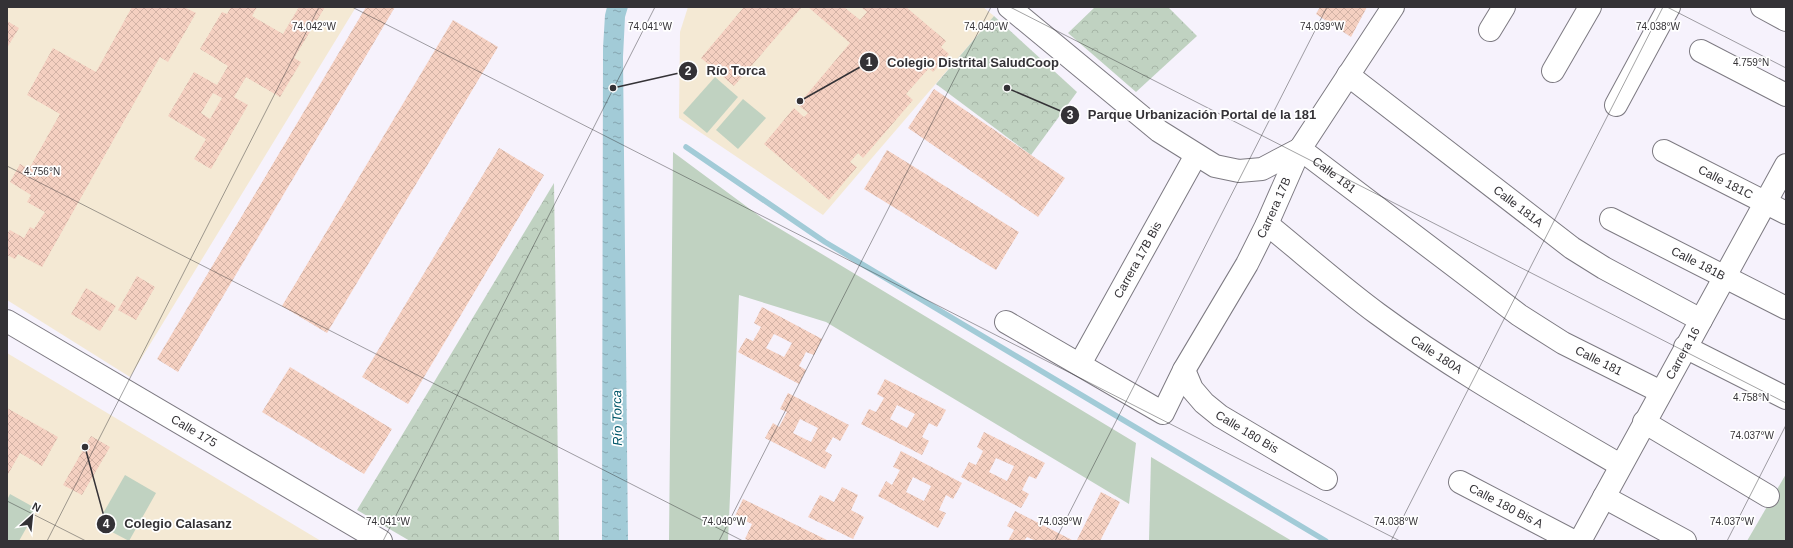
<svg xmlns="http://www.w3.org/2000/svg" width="1793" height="548" viewBox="0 0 1793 548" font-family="Arial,sans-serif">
	<defs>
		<pattern id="park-crowns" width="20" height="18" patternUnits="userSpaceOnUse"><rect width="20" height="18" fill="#c0d2c1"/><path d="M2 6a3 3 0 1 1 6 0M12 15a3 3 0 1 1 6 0" fill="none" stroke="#a6b5a6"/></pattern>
		<pattern id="water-ripples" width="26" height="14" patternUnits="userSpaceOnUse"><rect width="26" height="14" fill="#a2cbd7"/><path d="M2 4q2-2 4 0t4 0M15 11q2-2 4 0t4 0" fill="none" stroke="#85a5af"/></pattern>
		<pattern id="building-cross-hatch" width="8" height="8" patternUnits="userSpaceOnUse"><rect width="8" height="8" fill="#f5d0c1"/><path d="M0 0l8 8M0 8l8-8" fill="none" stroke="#d3b3a6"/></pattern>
	</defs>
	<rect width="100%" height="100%" fill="#f6f2fc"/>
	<!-- education -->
	<g fill="#f4e9d4">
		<polygon points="7,7 356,7 130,377 7,300"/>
		<polygon points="688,7 983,7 994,16 823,215 679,118 680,32"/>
		<polygon points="7,353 321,541 7,541"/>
	</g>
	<!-- grass -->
	<g fill="#c0d2c1">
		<polygon points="715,77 738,97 707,133 683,113"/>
		<polygon points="743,99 766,118 738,149 716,130"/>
		<polygon points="673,152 762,218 1136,443 1129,504 826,322 739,295 728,541 669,541"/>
		<polygon points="1151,457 1292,541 1149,541"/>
		<polygon points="1786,474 1786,541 1747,541"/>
		<polygon points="125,475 156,493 129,541 97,524"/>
		<polygon points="10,494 37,509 19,541 7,541 7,500"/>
	</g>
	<!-- park -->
	<g fill="url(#park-crowns)">
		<polygon points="1095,7 1168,7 1197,36 1136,92 1068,33"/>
		<polygon points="994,16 1077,92 1031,155 936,84"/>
		<polygon points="554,183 559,541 410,541 357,510"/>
	</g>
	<!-- water -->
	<polygon fill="url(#water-ripples)" points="607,7 628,7 625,17 623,57 628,541 602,541 603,48 605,15"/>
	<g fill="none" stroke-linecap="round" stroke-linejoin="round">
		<!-- stream -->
		<polyline stroke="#a2cbd7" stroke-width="5.5" points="686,147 825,242 1326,541"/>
	</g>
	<!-- building -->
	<g fill="url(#building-cross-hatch)" fill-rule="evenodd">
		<polygon points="132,7 184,7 196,13 168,62 160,57 42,267 18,254 15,259 7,255 7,234 10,230 24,238 30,227 34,229 45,212 27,202 31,195 10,182 20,164 29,169 60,114 27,95 53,48 96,72"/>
		<path d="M231,7h26l-5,9 31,18 16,-27h26l-31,51 7,4 -21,35 -34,-20 -12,20 14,8 -37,64 -17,-10 12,-20 -38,-23 26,-44 23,13 11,-19 -28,-17 22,-37 5,2zM213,93l9,5 -12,21 -9,-6z"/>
		<polygon points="366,7 395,7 178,372 157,359"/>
		<polygon points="744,7 802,7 734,86 701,58"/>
		<polygon points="808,7 844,7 860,20 867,12 862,8 863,7 906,7 946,41 941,47 949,54 933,72 929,68 906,94 913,100 863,158 858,153 850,162 857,167 829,200 764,144 794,108 804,117 808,113 798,105 850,43"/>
		<polygon points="1320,7 1367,7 1351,37 1316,14"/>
		<polygon points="453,20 498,47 327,333 282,306"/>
		<polygon points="7,21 19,28 7,48"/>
		<polygon points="934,89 1065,178 1038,217 908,128"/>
		<polygon points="499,148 544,175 408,404 362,377"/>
		<polygon points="887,150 1019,232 996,270 864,189"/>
		<polygon points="137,276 155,287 136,320 118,310"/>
		<polygon points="86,288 116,306 100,331 71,314"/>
		<path d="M762,307l60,32 -8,16 -8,-3 -7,14 7,4 -7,14 -61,-32 8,-14 7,3 8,-14 -7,-4zM774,334l18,9 -8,14 -18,-9z"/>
		<polygon points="290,367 392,429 364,474 262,412"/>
		<path d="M885,379l61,31 -9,17 -8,-4 -7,14 7,4 -7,14 -61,-31 8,-15 7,3 8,-14 -7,-4zM897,405l18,9 -8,14 -17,-9z"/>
		<path d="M788,393l61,32 -9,16 -7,-4 -8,14 7,4 -7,14 -60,-31 8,-15 6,4 8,-15 -7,-3zM800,419l18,9 -7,14 -18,-9z"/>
		<polygon points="7,408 58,437 42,466 20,453 7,476"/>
		<path d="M984,432l61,31 -9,16 -7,-3 -7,14 7,4 -8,14 -60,-31 8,-15 7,3 7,-14 -6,-4zM996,458l18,8 -7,15 -18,-9z"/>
		<polygon points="91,436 110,447 82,495 63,485"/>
		<path d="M901,451l61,32 -9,16 -7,-4 -7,15 7,3 -8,15 -60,-32 8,-15 6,4 8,-15 -7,-3zM913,477l18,9 -7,15 -18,-9z"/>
		<polygon points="842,487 858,495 851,510 864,517 853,539 808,517 820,495 834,502"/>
		<polygon points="1101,492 1120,502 1100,541 1080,541 1077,540"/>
		<polygon points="743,499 829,541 750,541 745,539 752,524 735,516"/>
		<polygon points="1015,511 1074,541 1036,541 1027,537 1024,541 1008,541 1014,530 1007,526"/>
	</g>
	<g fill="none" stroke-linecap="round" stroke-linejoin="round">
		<!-- minor casing -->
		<g stroke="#7d7a82" stroke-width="24">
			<g id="minor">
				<polyline points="1009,7 1159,131 1215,166 1239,171 1262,169 1300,149"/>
				<polyline points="1762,7 1786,20"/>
				<polyline points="1490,30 1504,7"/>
				<polyline points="1701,51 1786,95"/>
				<polyline points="1553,71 1590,7"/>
				<path id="s1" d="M1348,75l224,173 32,20 97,52"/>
				<polyline points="1616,105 1669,7"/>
				<path id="s2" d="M1300,149l219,166 44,28 98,49"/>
				<path id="s3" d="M1664,151l122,62"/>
				<path id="s4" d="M1611,219l175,89"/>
				<path id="s5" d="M1267,224c37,30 73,62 111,90 77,57 160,103 242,151"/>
				<path id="s6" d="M7,321l374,220"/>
				<path id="s7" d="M1006,322l157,91 21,-43 63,-106 20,-40 33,-75 93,-142"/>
				<polyline points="1685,347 1786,398"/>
				<path id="s8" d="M1080,364l116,-209"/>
				<path id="s9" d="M1184,370l8,19 12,14 16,13 106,63"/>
				<polyline points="1644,422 1768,496"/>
				<path id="s10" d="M1460,482l113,59"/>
				<polyline points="1604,497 1685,541"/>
				<path id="s11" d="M1580,541l206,-376"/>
			</g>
		</g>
		<!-- minor -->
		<use href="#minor" stroke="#fff" stroke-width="22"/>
	</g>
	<!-- ticks -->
	<path fill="none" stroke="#343236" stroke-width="1" stroke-opacity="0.45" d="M352,7l1048,534M1010,7l776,396M1667,7l119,61M7,166l736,375M7,501l79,40M47,541l272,-534M383,541l272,-534M719,541l272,-534M1055,541l272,-534M1391,541l272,-534M1727,541l59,-116"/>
	<g text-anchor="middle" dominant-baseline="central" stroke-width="3.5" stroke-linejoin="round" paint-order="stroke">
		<!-- street labels -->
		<g font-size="12" fill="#343236" stroke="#fff">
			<text stroke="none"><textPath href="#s2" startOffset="43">Calle 181</textPath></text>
			<text stroke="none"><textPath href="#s3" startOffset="69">Calle 181C</textPath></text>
			<text stroke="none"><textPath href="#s7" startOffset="415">Carrera 17B</textPath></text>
			<text stroke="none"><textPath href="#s1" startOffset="215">Calle 181A</textPath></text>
			<text stroke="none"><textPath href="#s8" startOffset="119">Carrera 17B Bis</textPath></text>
			<text stroke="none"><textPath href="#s4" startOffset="98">Calle 181B</textPath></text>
			<text stroke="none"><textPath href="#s11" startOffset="214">Carrera 16</textPath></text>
			<text stroke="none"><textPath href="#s5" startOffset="214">Calle 180A</textPath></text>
			<text stroke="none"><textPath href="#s2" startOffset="367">Calle 181</textPath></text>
			<text stroke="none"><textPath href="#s6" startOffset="217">Calle 175</textPath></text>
			<text stroke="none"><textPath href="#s9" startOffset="91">Calle 180 Bis</textPath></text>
			<text stroke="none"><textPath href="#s10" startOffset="52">Calle 180 Bis A</textPath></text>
		</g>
		<!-- water labels -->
		<g font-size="13" font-style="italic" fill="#005669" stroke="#fff">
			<text transform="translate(617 418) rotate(-91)">Río Torca</text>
		</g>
	</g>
	<g font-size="10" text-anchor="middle" fill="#343236" stroke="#fff" stroke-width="3.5" stroke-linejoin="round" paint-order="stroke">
		<text x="314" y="30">74.042°W</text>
		<text x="650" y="30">74.041°W</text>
		<text x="986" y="30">74.040°W</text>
		<text x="1322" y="30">74.039°W</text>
		<text x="1658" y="30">74.038°W</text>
		<text x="1751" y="66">4.759°N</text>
		<text x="42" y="175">4.756°N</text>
		<text x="1751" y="401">4.758°N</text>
		<text x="1752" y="439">74.037°W</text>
		<text x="388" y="525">74.041°W</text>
		<text x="724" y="525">74.040°W</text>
		<text x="1060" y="525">74.039°W</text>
		<text x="1396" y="525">74.038°W</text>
		<text x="1732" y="525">74.037°W</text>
	</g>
	<!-- callouts -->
	<path fill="none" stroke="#343236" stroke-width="1.5" d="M800 101L869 62M613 88L688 71M1007 88L1070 115M85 447L106 524"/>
	<g fill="#343236" stroke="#fff" stroke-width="1.5">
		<circle cx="800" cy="101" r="4"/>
		<circle cx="613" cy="88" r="4"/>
		<circle cx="1007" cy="88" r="4"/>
		<circle cx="85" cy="447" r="4"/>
		<circle cx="869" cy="62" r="10"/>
		<circle cx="688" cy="71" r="10"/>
		<circle cx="1070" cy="115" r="10"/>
		<circle cx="106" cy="524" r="10"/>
	</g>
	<g font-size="12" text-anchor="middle" font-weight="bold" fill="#fff">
		<text x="869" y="66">1</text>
		<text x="688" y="75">2</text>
		<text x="1070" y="119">3</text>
		<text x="106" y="528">4</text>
	</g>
	<g font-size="13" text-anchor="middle" font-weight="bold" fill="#343236" stroke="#fff" stroke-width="3.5" stroke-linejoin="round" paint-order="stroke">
		<text x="973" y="67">Colegio Distrital SaludCoop</text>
		<text x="736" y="75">Río Torca</text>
		<text x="1202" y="119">Parque Urbanización Portal de la 181</text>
		<text x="178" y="528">Colegio Calasanz</text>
	</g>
	<!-- border -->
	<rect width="1793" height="548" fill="none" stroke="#343236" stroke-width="16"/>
	<!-- north arrow -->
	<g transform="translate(32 516) rotate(27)" stroke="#ffffff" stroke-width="3" paint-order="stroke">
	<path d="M0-3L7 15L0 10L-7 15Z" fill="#343236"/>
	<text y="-6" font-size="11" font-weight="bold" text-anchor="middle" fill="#343236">N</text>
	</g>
</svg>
